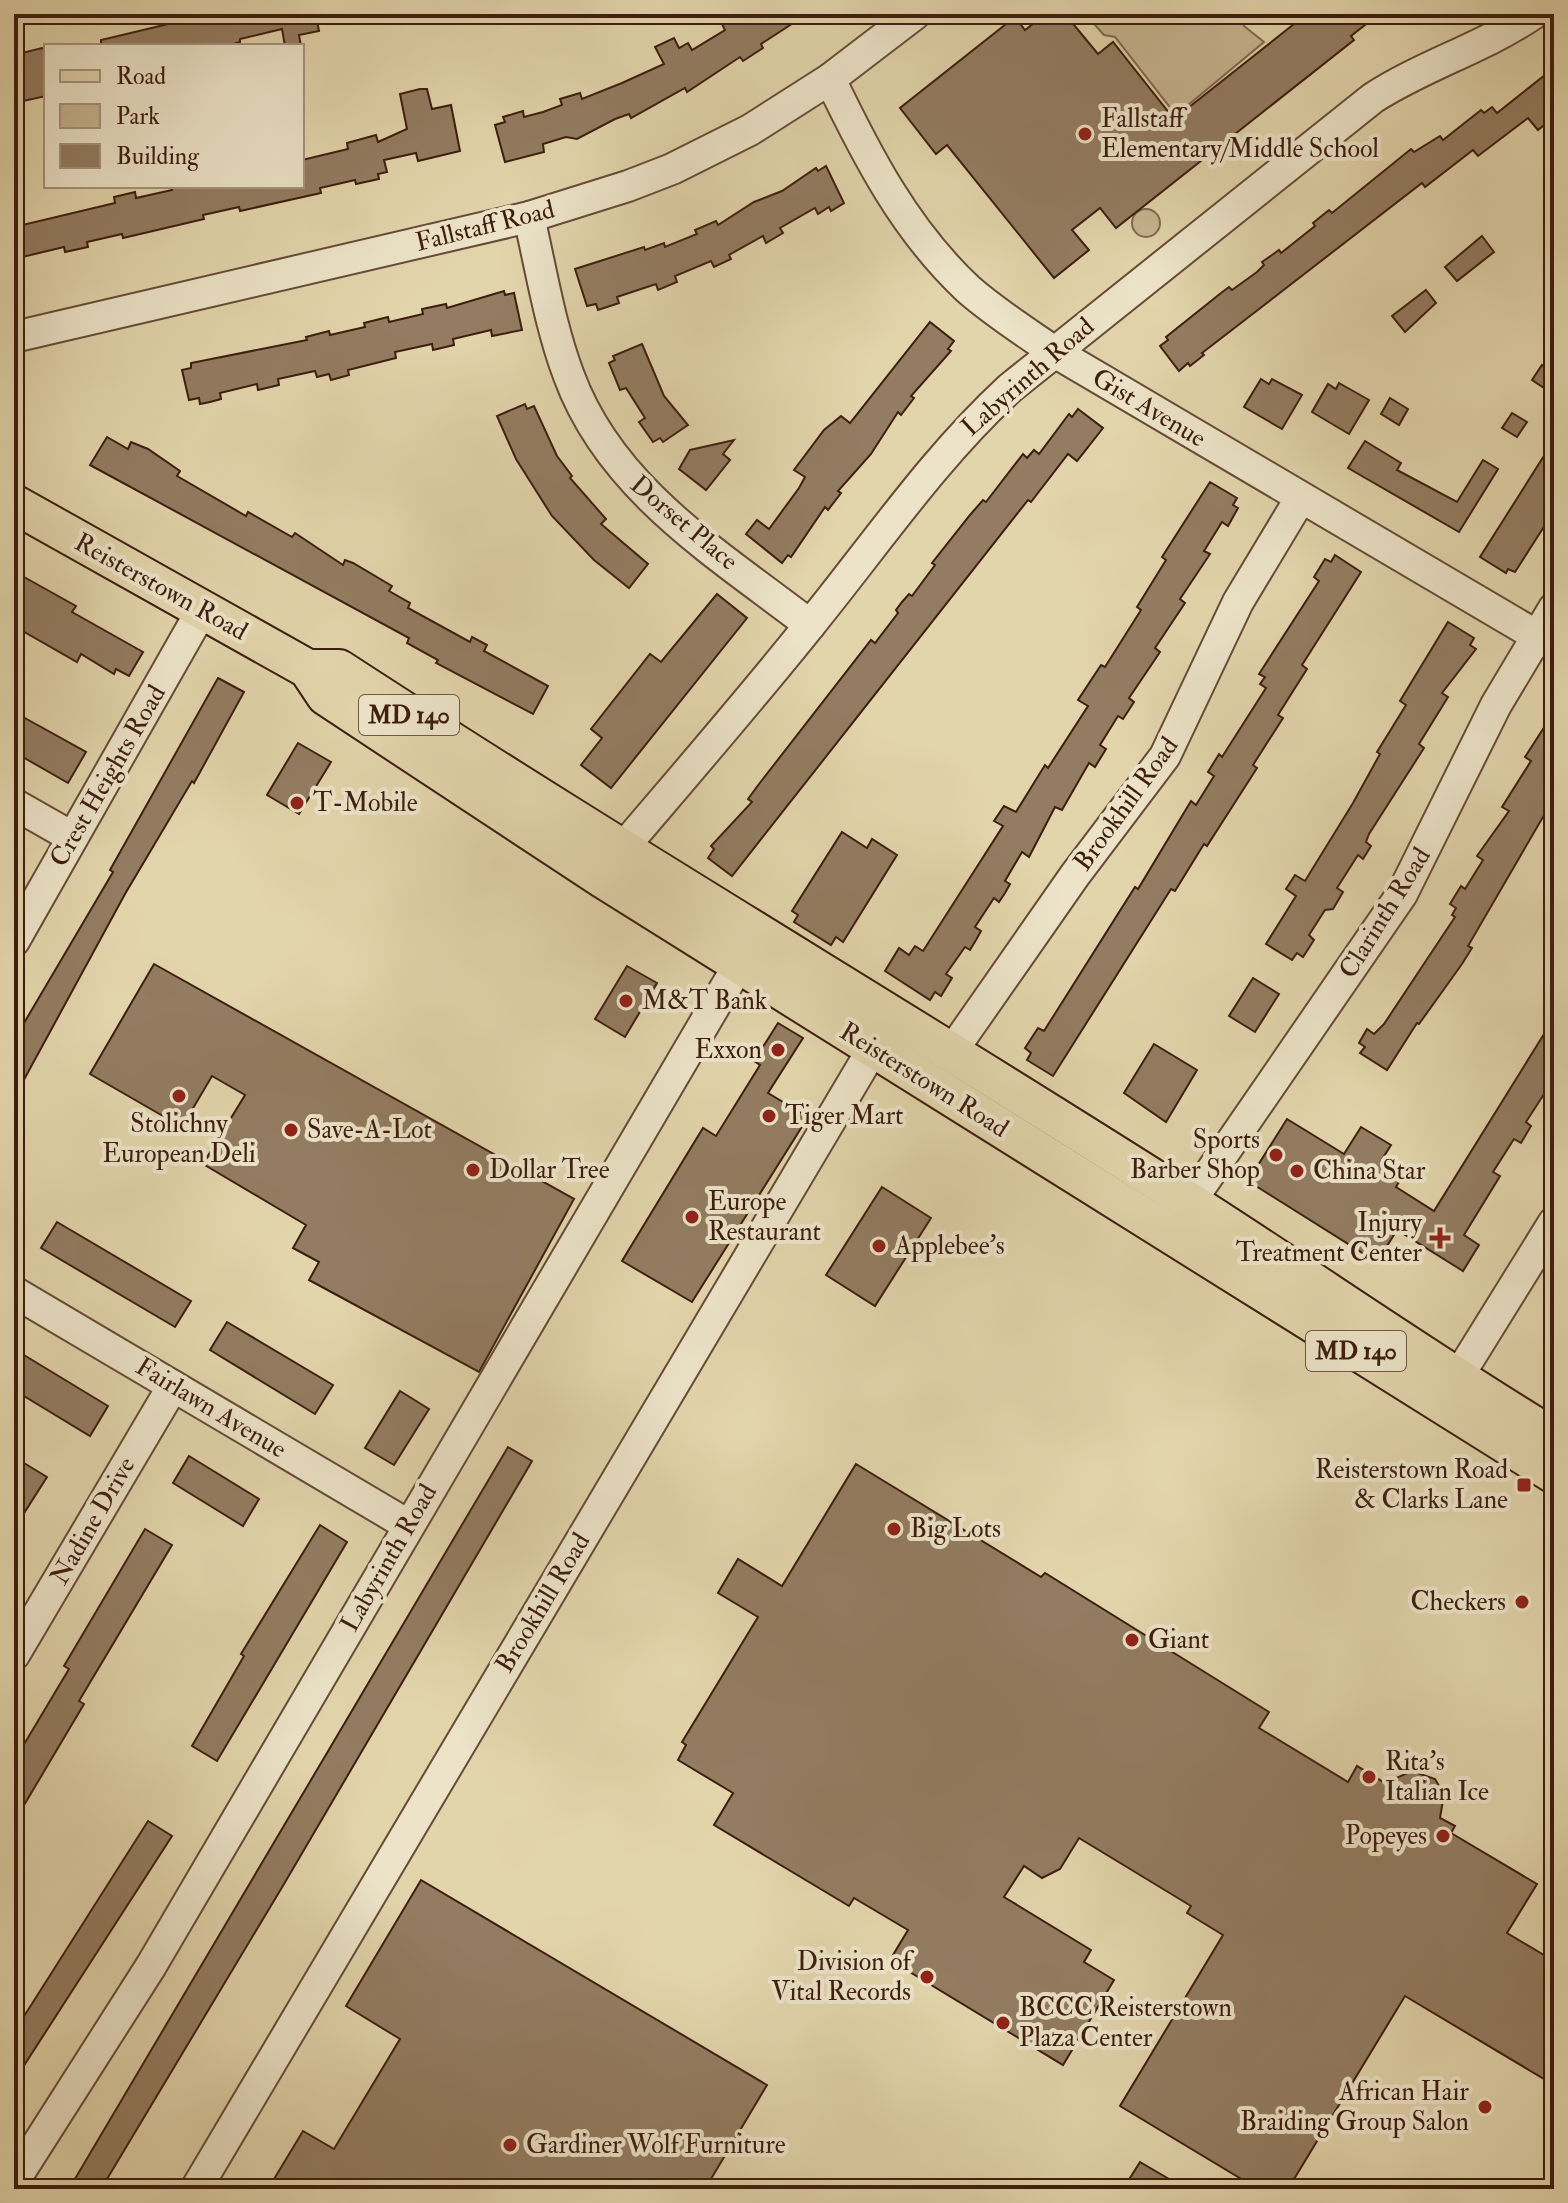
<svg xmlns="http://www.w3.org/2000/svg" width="1568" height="2203" viewBox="0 0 1568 2203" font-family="'IM FELL Double Pica',serif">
	<rect width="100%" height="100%" fill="#e2d4ab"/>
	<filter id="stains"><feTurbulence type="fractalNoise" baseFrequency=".0025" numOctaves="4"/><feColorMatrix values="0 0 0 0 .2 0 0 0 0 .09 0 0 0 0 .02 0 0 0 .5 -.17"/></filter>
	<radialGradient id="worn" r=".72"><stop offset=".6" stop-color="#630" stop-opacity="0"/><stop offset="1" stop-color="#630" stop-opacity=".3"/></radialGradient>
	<!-- green -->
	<g fill="#c6b591" stroke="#826950" stroke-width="2">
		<polygon points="1085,14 1241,14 1244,26 1264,42 1176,115 1115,37 1104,35"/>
		<circle cx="1146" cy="223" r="14"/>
	</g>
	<!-- building -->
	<g fill="#937c61" stroke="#3e1d10" stroke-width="2">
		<polygon points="210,14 319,14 320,21 317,21 319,31 299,35 301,46 285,46 282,29 240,39 240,42 227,46 101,46 101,40"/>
		<polygon points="738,14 807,14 761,44 763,48 743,61 740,57 687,92 685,88 631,118 629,114 615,119 577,139 566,137 543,144 544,152 505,162 495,125 505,122 503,117 523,111 524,117 543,112 562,105 560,99 580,93 582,99 622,83 664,64 655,47 674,38 679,48 688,43 692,50 725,30 722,24"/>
		<polygon points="1046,14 1065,14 1098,54 1113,42 1174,119 1294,24 1285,14 1379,14 1351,36 1354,40 1116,228 1100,208 1072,230 1089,250 1054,278 947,145 936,154 900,108 1015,17 1025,30"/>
		<polygon points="42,48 46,50 46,96 14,103 14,55"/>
		<polygon points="1545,75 1554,86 1554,117 1538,130 1528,118 1478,156 1473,150 1425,187 1422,183 1202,353 1204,355 1190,366 1188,363 1179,371 1160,346 1168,340 1166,337 1221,293 1229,287 1232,290 1257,272 1264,265 1262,262 1279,250 1281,253 1315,226 1313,223 1329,210 1332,213 1411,149 1414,152 1440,136 1443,140 1481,110 1484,113 1492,107 1497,113"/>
		<polygon points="420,89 427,89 432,109 451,105 460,151 418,161 416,153 384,160 387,172 378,174 379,179 356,184 355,180 320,188 321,193 240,211 239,207 203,215 204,219 123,238 122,234 87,242 88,247 65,252 64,247 14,259 14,227 115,203 114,197 135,192 136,198 172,190 171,186 302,186 302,160 348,149 347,143 376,135 378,142 407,129 400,94"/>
		<polygon points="826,166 844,203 831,211 829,207 818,214 815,208 780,228 783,233 766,243 763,236 729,255 731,259 714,267 711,261 675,276 677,282 658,290 656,284 617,297 619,303 598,310 596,304 587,306 575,269 644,247 645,250 664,243 665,247 697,234 695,230 716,221 718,225 754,202 782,191 816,168 818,171"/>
		<polygon points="1482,236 1494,252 1457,281 1445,267"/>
		<polygon points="1426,290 1436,303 1405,332 1392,316"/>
		<polygon points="504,291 505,295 514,293 522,330 492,336 491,330 453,339 454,345 433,350 432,344 395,352 396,358 348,370 349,375 331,380 329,374 317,377 315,371 278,379 279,385 258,390 257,384 220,393 221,399 210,402 200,404 199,398 189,400 182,370 191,368 191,363 307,340 306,337 329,331 330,335 365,327 364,323 388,317 389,322 423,314 422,309 446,304 447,308"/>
		<polygon points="930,322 954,341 948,349 951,351 911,396 914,398 901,415 898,412 871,454 838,491 841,493 828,510 825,507 791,557 788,555 782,563 746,534 757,520 769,529 799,488 805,477 794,470 824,430 841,416 850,423"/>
		<polygon points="642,344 664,396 688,425 663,442 660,438 653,442 639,422 645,418 626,388 620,390 609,363 615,360 613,356"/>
		<polygon points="1542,365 1554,373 1547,390 1532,380"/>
		<polygon points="1261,379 1269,384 1272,379 1302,395 1282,429 1244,407"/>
		<polygon points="1339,383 1369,400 1349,434 1312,412 1328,384 1336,389"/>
		<polygon points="1390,398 1408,409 1399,425 1381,414"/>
		<polygon points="525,404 527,409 534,406 557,456 572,476 570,478 606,519 601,524 648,564 629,588 594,560 552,516 516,459 497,416"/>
		<polygon points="1078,409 1103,428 1077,461 1068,454 1031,502 1028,500 732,876 708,858 714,849 711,846 752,802 748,799 759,784 871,640 875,643 898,613 896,610 902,602 909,594 912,596 935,565 932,563 970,515 983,500 986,502 1023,454 1027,458 1034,450 1039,454 1069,414 1072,417"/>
		<polygon points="1512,413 1527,422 1517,437 1502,428"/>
		<polygon points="107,437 128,449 131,442 148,449 180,471 177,476 246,516 248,512 292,537 295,533 343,565 345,560 353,563 392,586 389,591 410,603 408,608 470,642 472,637 487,645 484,651 548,686 533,714 436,663 438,660 407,643 409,638 90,465"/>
		<polygon points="734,440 723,454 730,460 706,490 679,469 690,450"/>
		<polygon points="1554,440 1554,511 1515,572 1508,569 1506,573 1480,557"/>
		<polygon points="1365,441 1401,463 1397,470 1457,502 1483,460 1498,469 1459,532 1348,468"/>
		<polygon points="1210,482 1237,498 1233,505 1238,508 1228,526 1222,522 1204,551 1210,554 1180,599 1185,603 1155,648 1160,652 1129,698 1134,702 1123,719 1118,716 1100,745 1106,749 1095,767 1089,763 1062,810 1055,807 1029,857 1022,852 1005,881 1010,884 1005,893 999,902 994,898 975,927 981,931 976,940 970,950 965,947 946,974 952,978 941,996 935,992 930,1000 885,971 899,948 909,955 915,946 923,951 1003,826 994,821 1004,806 1016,812 1045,765 1048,768 1088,706 1078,700 1101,665 1105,667 1141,610 1137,607 1166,560 1162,557"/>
		<polygon points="1335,555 1361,572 1302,665 1307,669 1278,715 1283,718 1253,765 1257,768 1207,846 1204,844 1175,891 1171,889 1053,1076 1027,1060 1031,1053 1025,1048 1038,1028 1044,1031 1135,887 1138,889 1191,801 1196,805 1214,776 1208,772 1219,754 1222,757 1266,688 1260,684 1265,677 1259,674 1319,581 1314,577 1325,559 1331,562"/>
		<polygon points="24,577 76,606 72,612 143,652 129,676 116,669 114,674 81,654 77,662 14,626 17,613 14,612 14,579 21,583"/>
		<polygon points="717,594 747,618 611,788 581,765 602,738 591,729 650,654 661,662"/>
		<polygon points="1448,622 1474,638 1470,645 1476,649 1442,693 1448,697 1419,744 1424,748 1369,834 1366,842 1371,846 1363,859 1358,855 1337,888 1343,892 1333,909 1325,910 1309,935 1314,940 1303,957 1297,953 1292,960 1266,944 1296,896 1286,889 1295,875 1305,881 1353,803 1380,754 1377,752 1406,705 1400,701"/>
		<polygon points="218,678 244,692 194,783 192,781 125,894 14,1098 14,1040 113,872 110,870"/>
		<polygon points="14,712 86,752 68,783 14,752"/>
		<polygon points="1554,712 1554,798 1468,946 1472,948 1462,964 1419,1024 1417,1023 1387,1070 1360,1053 1365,1047 1359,1043 1367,1029 1374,1034 1384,1024 1455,917 1452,915 1456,908 1450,904 1461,886 1465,889 1483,860 1477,856 1509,811 1502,807 1531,761 1525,757"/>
		<polygon points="298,743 331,762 299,814 267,795"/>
		<polygon points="842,832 867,848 872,839 897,855 843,942 836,937 831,945 794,922 798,915 792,911"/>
		<polygon points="154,964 574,1199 479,1372 309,1280 319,1262 293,1248 306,1225 203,1164 245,1095 212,1076 182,1127 90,1074"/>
		<polygon points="627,966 657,983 625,1037 595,1019"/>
		<polygon points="1253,978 1279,994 1255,1032 1229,1016"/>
		<polygon points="1554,1018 1554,1100 1544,1094 1526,1122 1531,1126 1521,1143 1514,1139 1493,1172 1500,1176 1464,1235 1479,1245 1463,1271 1397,1230 1377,1262 1248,1181 1287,1119 1344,1154 1361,1127 1391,1145 1381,1161 1403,1175 1396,1187 1434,1211"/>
		<polygon points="778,1023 803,1038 768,1093 808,1117 692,1302 622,1261 703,1128 716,1136 760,1065 754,1061"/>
		<polygon points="1154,1044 1197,1070 1166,1122 1124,1093"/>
		<polygon points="882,1187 931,1218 875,1306 826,1275"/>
		<polygon points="57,1222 191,1301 175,1327 41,1248"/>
		<polygon points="227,1322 333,1385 315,1414 210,1350"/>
		<polygon points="14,1349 108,1406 90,1436 14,1390"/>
		<polygon points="400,1391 429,1409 394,1465 365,1448"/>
		<polygon points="508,1447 532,1461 284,1884 101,2189 69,2189"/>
		<polygon points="189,1456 259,1499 243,1526 173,1483"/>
		<polygon points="14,1457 47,1477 14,1529"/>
		<polygon points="856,1464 1041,1577 1045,1573 1269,1712 1259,1728 1348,1782 1357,1766 1385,1783 1412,1771 1435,1779 1444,1794 1440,1818 1455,1826 1451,1833 1537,1884 1507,1933 1554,1961 1554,2085 1405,1996 1288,2189 1258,2189 1120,2106 1223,1935 1187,1913 1191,1906 1079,1838 1060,1869 1042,1878 1024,1866 1004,1897 1091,1950 1084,1962 1114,1980 1063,2065 890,1960 908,1930 854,1898 849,1906 714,1825 733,1793 678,1760 686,1745 682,1742 758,1617 718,1593 738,1559 782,1586"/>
		<polygon points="320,1525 347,1542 217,1761 192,1746 244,1656 241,1654"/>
		<polygon points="145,1529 172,1545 79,1701 84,1704 14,1822 14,1761 69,1669 64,1666"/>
		<polygon points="148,1821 172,1836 14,2081 14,2032"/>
		<polygon points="421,1880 767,2085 705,2189 268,2189 303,2131 334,2149 400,2039 346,2006"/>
		<polygon points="1140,2162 1186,2189 1123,2189"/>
	</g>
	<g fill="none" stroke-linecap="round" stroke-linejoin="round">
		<!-- minor casing -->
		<g stroke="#674b37" stroke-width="34">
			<g id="minor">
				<path d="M830,79c37,77 75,151 138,210 26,23 56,42 85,62l501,295"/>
				<path d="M529,217c12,52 21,109 40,159 42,114 149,178 241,249"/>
				<polyline points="14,337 529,217 628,186 672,169 750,130 830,79 915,14"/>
				<polyline points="14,804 72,837"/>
				<path d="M622,849c63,-74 127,-148 188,-224 66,-81 123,-166 200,-237l363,-290c51,-33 110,-50 160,-84"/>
				<polyline points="14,941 202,610"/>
				<polyline points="950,1054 1075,875 1165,756 1238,602 1300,499"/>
				<polyline points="1190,1202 1402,894 1496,705 1554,608"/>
				<polyline points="14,1292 408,1525"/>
				<polyline points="1446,1396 1554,1222"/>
				<polyline points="14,1655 173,1386"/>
				<polyline points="14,2181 151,1966 751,944"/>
				<polyline points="196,2189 884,1030"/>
			</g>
		</g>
		<!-- major casing -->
		<g stroke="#3e1d10" stroke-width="42">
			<g id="major">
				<polyline points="14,504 308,669 326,696 602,878 1554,1474"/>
				<path d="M308,669h31c281,183 569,353 851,533 122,78 240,161 364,236"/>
			</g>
		</g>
		<!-- minor -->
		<use href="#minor" stroke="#ece3c8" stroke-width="30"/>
		<!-- major -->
		<use href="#major" stroke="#e2d4ab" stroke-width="38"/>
	</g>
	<!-- markers -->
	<g fill="#8f2418" stroke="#ece3c8" stroke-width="3">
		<circle cx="1085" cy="134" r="8"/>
		<circle cx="297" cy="803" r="8"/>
		<circle cx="626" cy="1001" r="8"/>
		<circle cx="778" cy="1050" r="8"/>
		<circle cx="179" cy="1096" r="8"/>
		<circle cx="769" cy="1116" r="8"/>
		<circle cx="291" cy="1130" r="8"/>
		<circle cx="1276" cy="1155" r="8"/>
		<circle cx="473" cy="1170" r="8"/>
		<circle cx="1297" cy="1171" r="8"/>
		<circle cx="692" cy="1217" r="8"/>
		<path d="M1436 1226h8v8h8v8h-8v8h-8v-8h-8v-8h8z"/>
		<circle cx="879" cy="1246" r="8"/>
		<rect x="1516" y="1477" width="16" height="16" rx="4"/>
		<circle cx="894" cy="1529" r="8"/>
		<circle cx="1522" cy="1602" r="8"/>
		<circle cx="1132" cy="1640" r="8"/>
		<circle cx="1369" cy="1777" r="8"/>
		<circle cx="1443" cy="1836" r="8"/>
		<circle cx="927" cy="1977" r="8"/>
		<circle cx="1003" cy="2023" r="8"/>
		<circle cx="1485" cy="2107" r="8"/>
		<circle cx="510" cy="2145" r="8"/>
	</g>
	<g text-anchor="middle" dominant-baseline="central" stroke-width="8" stroke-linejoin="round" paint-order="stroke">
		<!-- shield labels -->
		<g fill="#ece3c8" stroke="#725847" stroke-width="2">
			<rect x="359" y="695" width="100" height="40" rx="6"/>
			<rect x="1306" y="1331" width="100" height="40" rx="6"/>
		</g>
		<g font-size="24" font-weight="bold" fill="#3e1d10">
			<text x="409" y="715">MD 140</text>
			<text x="1356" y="1351">MD 140</text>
		</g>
		<!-- poi labels -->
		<g font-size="26" fill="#3e1d10" stroke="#ece3c8" text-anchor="start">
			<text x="1101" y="119">Fallstaff<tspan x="1101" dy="30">Elementary/Middle School</tspan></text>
			<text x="313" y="803">T-Mobile</text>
			<text x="642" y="1001">M&amp;T Bank</text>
			<text x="762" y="1050" text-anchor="end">Exxon</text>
			<text x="785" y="1116">Tiger Mart</text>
			<text x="179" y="1124" text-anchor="middle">Stolichny<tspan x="179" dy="30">European Deli</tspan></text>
			<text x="307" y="1130">Save-A-Lot</text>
			<text x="1260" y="1140" text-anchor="end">Sports<tspan x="1260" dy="30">Barber Shop</tspan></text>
			<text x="489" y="1170">Dollar Tree</text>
			<text x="1313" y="1171">China Star</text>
			<text x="708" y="1202">Europe<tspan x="708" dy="30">Restaurant</tspan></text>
			<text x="1422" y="1223" text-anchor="end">Injury<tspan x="1422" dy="30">Treatment Center</tspan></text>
			<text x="895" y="1246">Applebee's</text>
			<text x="1508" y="1470" text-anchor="end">Reisterstown Road<tspan x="1508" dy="30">&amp; Clarks Lane</tspan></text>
			<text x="910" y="1529">Big Lots</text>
			<text x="1506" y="1602" text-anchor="end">Checkers</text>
			<text x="1148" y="1640">Giant</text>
			<text x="1385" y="1762">Rita's<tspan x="1385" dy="30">Italian Ice</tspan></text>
			<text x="1427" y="1836" text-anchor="end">Popeyes</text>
			<text x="911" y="1962" text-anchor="end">Division of<tspan x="911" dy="30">Vital Records</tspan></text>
			<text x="1019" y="2008">BCCC Reisterstown<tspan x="1019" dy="30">Plaza Center</tspan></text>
			<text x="1469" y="2092" text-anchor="end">African Hair<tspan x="1469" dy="30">Braiding Group Salon</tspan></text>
			<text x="526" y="2145">Gardiner Wolf Furniture</text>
		</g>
		<!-- street labels -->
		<g font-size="26" fill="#3e1d10" stroke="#ece3c8">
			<text transform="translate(485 226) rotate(-14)">Fallstaff Road</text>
			<text transform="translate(1028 377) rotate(-41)">Labyrinth Road</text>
			<text transform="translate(1149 408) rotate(31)">Gist Avenue</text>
			<text transform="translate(684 523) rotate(40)">Dorset Place</text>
			<text transform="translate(161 587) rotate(29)">Reisterstown Road</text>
			<text transform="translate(108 776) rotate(-60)">Crest Heights Road</text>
			<text transform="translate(1126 804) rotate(-54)">Brookhill Road</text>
			<text transform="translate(1385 913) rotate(-58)">Clarinth Road</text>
			<text transform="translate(924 1080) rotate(32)">Reisterstown Road</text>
			<text transform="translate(211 1408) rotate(31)">Fairlawn Avenue</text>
			<text transform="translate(93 1521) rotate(-60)">Nadine Drive</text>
			<text transform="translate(389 1558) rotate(-60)">Labyrinth Road</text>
			<text transform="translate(543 1603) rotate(-59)">Brookhill Road</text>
		</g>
	</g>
	<!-- margin -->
	<rect width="1568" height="2203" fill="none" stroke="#e2d4ab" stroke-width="48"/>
	<rect x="16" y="16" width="1536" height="2171" fill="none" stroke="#3e1d10" stroke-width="4"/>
	<rect x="24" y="24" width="1520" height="2155" fill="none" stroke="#3e1d10" stroke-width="2"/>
	<!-- legend -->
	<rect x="44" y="44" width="260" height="144" fill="#ece3c8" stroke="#a6947e" stroke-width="2"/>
	<rect x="60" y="70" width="40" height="12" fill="#e2d4ab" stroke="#a6947e" stroke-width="2"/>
	<text x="116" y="84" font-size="24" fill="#3e1d10">Road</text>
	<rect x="60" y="104" width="40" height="24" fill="#c6b591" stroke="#a6947e" stroke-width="2"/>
	<text x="116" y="124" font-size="24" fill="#3e1d10">Park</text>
	<rect x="60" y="144" width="40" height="24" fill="#937c61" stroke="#a6947e" stroke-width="2"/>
	<text x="116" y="164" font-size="24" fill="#3e1d10">Building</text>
	<rect width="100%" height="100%" filter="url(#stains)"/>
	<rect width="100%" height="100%" fill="url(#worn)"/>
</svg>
